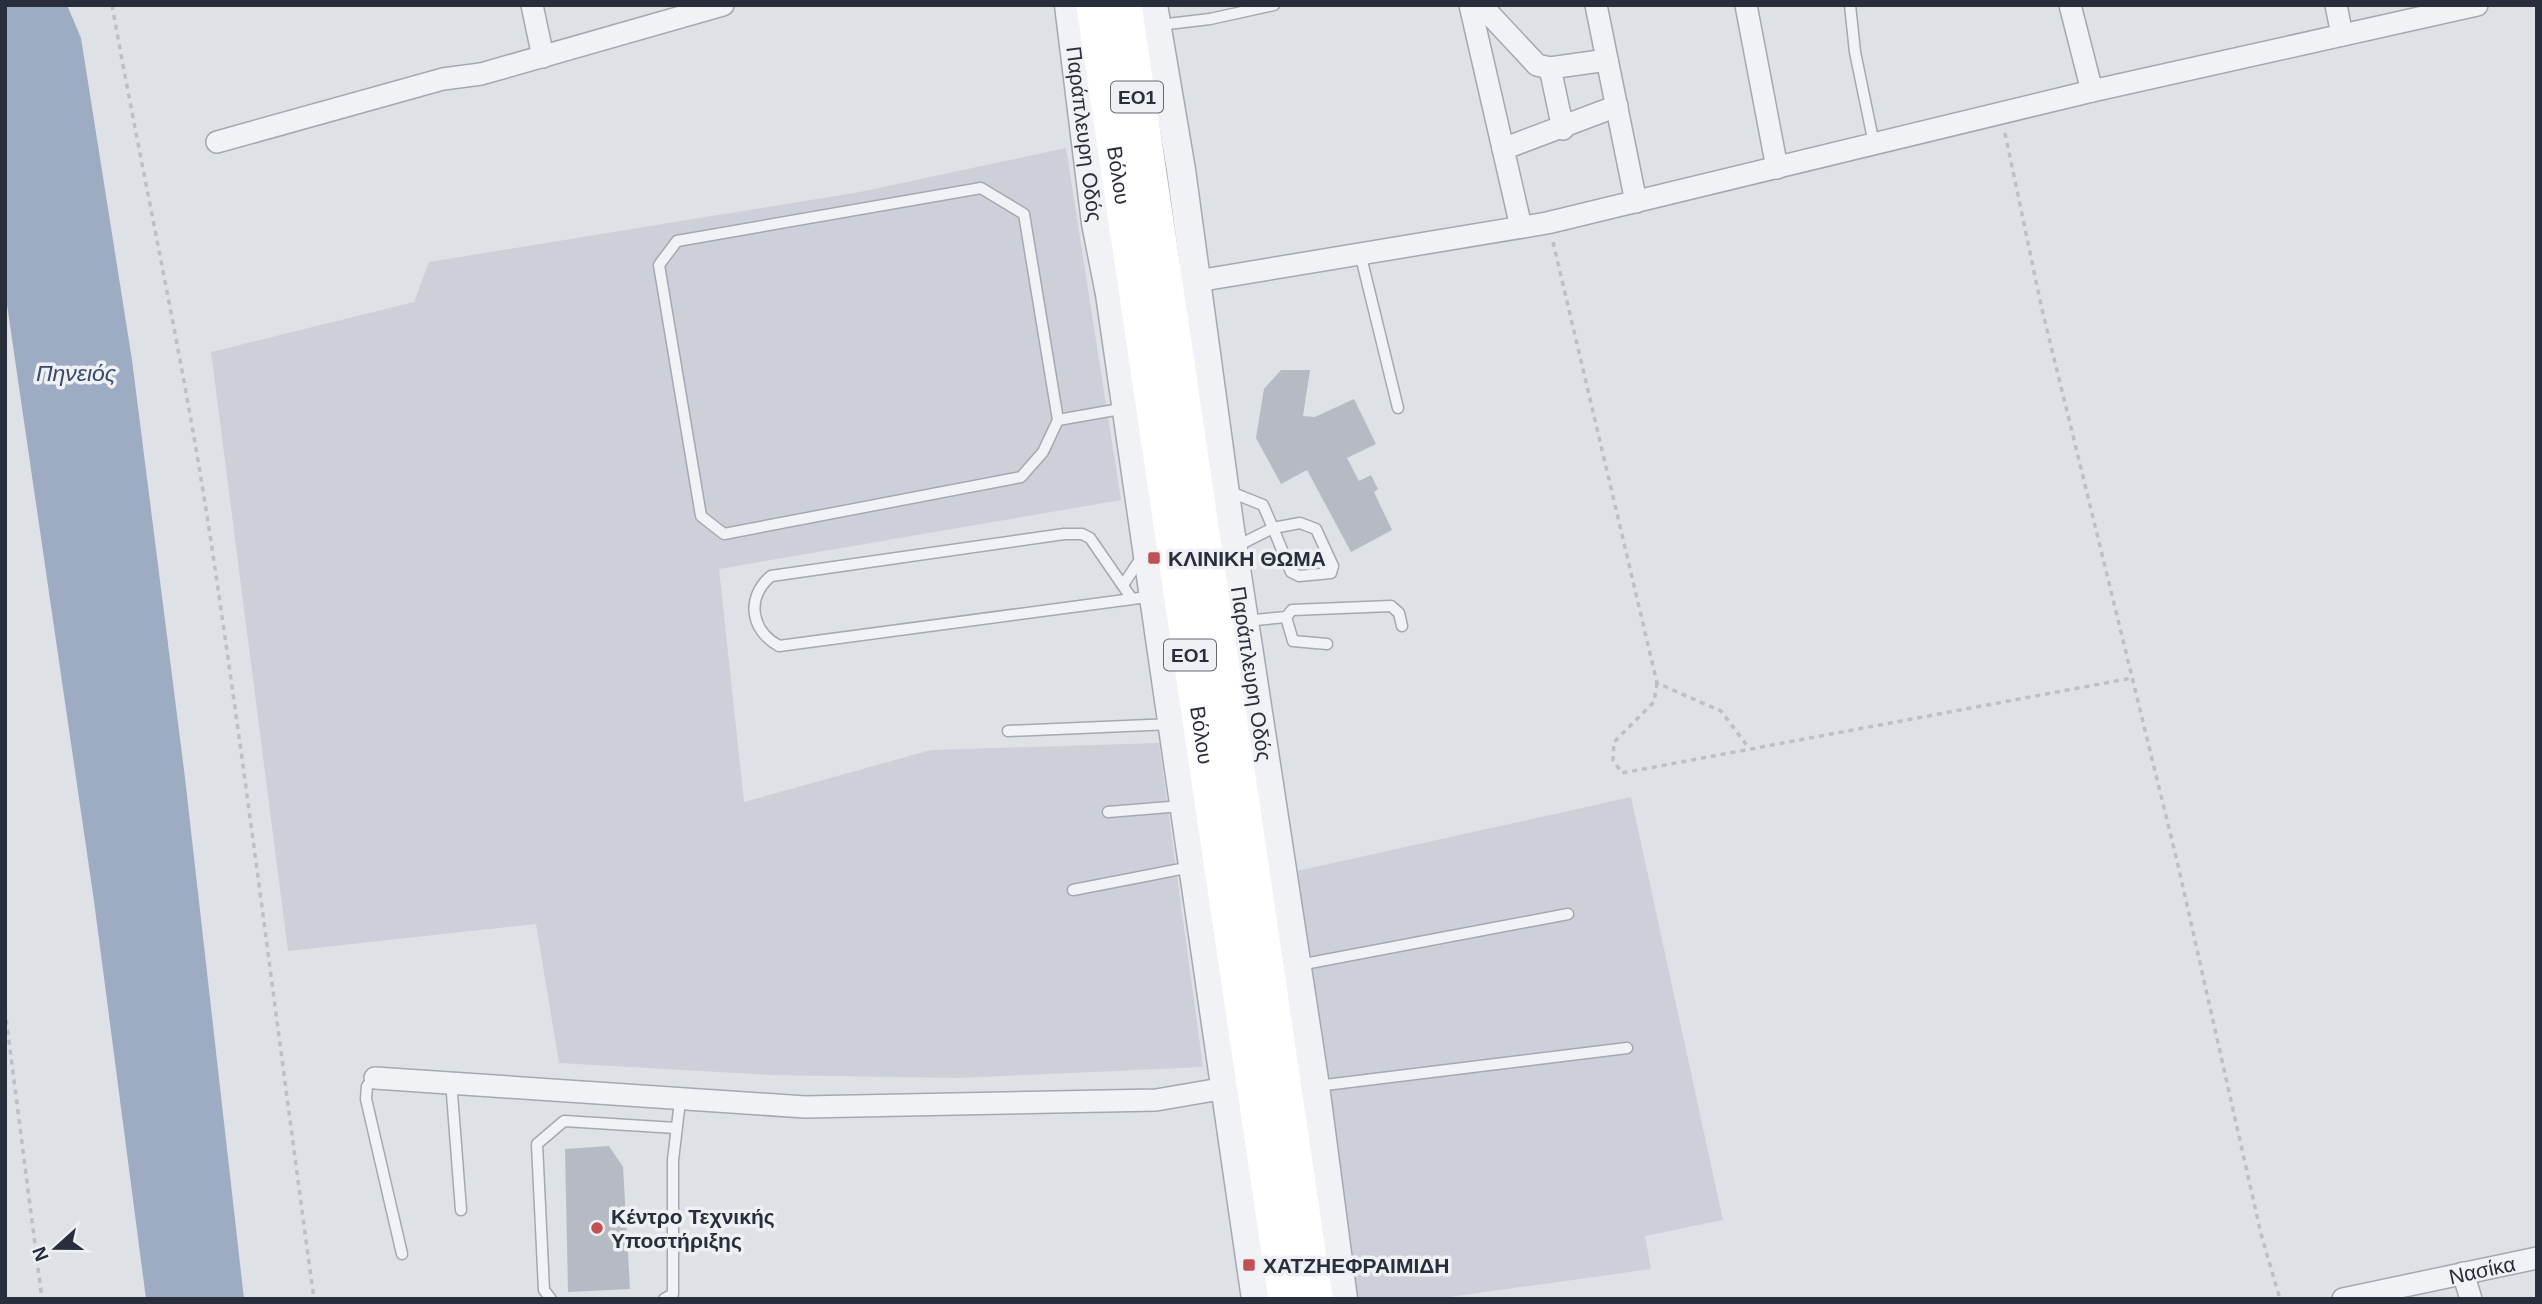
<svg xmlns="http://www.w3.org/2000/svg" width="2542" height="1304" viewBox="0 0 2542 1304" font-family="Arial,sans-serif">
	<rect width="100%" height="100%" fill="#dee1e6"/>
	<!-- built -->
	<g fill="#cdd0d8">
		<polygon points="1066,148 1121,500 719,569 744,802 931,750 1159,743 1203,1067 958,1078 773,1075 559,1063 536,924 288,951 211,352 414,302 429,262 860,192"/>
		<polygon points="1631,797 1723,1220 1645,1236 1651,1269 1435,1299 1357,1299 1297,871"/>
	</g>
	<!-- water -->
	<polygon fill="#9dacc3" points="5,5 67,5 81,38 132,360 185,778 244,1299 146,1299 94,901 5,291"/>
	<!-- building -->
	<g fill="#b6bac3">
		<polygon points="1281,370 1310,370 1303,416 1315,417 1354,399 1376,444 1347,458 1359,481 1371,475 1378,489 1374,492 1392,530 1351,552 1307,470 1281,484 1256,438 1264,389"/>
		<polygon points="609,1146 623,1167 630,1289 568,1292 565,1149"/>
	</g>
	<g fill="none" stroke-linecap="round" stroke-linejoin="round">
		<!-- service casing -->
		<g stroke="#a4a8b0" stroke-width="13">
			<g id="service">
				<polyline points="1850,5 1855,52 1874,144"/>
				<polyline points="1159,25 1210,19 1274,5"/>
				<polygon points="981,188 1024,214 1058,420 1043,452 1021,477 724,534 701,516 659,265 677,241"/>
				<polyline points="1360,253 1398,408"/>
				<polyline points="1058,420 1126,408"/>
				<polyline points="1228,491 1263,505 1273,528 1235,547"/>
				<polygon points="1300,523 1316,529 1333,566 1331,573 1299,576 1291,572 1273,528"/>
				<polyline points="1123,585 1143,555"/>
				<path d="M1132,599l-42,-61 -8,-4h-18l-293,42c-25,21 -21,54 8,70l353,-47 22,-3"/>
				<polyline points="1286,617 1293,641 1327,644"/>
				<polyline points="1245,621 1286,617 1292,610 1391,606 1399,613 1402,626"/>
				<polyline points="1008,731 1172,724"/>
				<polyline points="1108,812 1182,806"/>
				<polyline points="1073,890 1191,867"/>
				<polyline points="1299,965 1568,914"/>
				<polyline points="375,1078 367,1086 366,1099 402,1254"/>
				<polyline points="451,1081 461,1210"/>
				<polyline points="1317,1086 1627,1048"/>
				<polyline points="551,1299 544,1290 537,1144 564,1121 676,1128"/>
				<polyline points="664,1299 673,1294 673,1160 680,1101"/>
			</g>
		</g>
		<!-- minor casing -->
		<g stroke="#a4a8b0" stroke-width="24">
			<g id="minor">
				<polyline points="532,5 543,57"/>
				<polyline points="1470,5 1521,227"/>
				<polyline points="1481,5 1537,65 1550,68 1607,60"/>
				<polyline points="1596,5 1636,202"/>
				<polyline points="1746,5 1777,168"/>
				<polyline points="2070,5 2092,91"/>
				<polyline points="2336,5 2342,35"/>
				<polyline points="1550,68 1563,129"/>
				<polyline points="217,142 443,79 481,74 723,5"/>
				<polyline points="1503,149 1617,106"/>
				<polyline points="1197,281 1547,223 2092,91 2477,5"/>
				<polyline points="375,1078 805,1107 1156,1100 1226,1088"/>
				<polyline points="2463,1273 2471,1299"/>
				<path id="s1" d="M2343,1299l194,-41"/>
			</g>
		</g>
		<!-- tertiary casing -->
		<g stroke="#a4a8b0" stroke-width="31">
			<g id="tertiary">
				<path id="s2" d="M1069,5l27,218 14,71 146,1005"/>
				<path id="s3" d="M1153,5l28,165 48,353 86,563 28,213"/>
			</g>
		</g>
		<!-- primary casing -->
		<g stroke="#9fa5b1" stroke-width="38">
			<g id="primary">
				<path id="s4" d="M1094,5l192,1294"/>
				<polyline points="1124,5 1315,1299"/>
			</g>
		</g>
		<!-- path -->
		<g stroke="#bdbfc5" stroke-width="3.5" stroke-dasharray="5 5" stroke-linecap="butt">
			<path d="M112,5c33,184 74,366 101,550 37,248 67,496 101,744"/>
			<polyline points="2005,133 2041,305 2178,865 2261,1234 2280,1299"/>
			<polyline points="1553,242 1657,683 1721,711 1748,747"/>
			<polyline points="1657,683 1654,702 1614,742 1613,760 1622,773 2132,678"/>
			<polyline points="5,1010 42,1299"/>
		</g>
		<!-- service -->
		<use href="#service" stroke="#f1f2f5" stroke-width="10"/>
		<!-- minor -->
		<use href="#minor" stroke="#f1f2f5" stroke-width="21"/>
		<!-- tertiary -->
		<use href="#tertiary" stroke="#f1f2f5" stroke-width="28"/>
		<!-- primary -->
		<use href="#primary" stroke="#fff" stroke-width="35"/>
	</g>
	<!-- markers -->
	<g fill="#c04f56" stroke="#eef0f4" stroke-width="2.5">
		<rect x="1147" y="551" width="14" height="14" rx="3.5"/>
		<circle cx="597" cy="1228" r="7"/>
		<rect x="1242" y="1258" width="14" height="14" rx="3.5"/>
	</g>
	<g text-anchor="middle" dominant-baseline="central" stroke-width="7" stroke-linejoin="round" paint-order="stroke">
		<!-- shield labels -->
		<g fill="#eef0f4" stroke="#646873" stroke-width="2">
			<rect x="1111" y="81.5" width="52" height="31" rx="5"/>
			<rect x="1164" y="639.5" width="52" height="31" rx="5"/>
		</g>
		<g font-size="19" font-weight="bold" fill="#292e3c">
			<text x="1137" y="97">ΕΟ1</text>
			<text x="1190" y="655">ΕΟ1</text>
		</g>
		<!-- street labels -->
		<g font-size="21" fill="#292e3c" stroke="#eef0f4">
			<text stroke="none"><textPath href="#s2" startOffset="130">Παράπλευρη Οδός</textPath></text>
			<text stroke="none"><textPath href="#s4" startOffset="172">Βόλου</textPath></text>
			<text stroke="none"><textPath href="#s3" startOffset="676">Παράπλευρη Οδός</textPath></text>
			<text stroke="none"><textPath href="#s4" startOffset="738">Βόλου</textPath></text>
			<text stroke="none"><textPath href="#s1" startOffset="142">Νασίκα</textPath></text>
		</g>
		<!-- poi labels -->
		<g font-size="21" font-weight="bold" fill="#292e3c" stroke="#eef0f4" text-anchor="start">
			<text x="1168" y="558">ΚΛΙΝΙΚΗ ΘΩΜΑ</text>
			<text x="611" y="1216">Κέντρο Τεχνικής<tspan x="611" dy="24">Υποστήριξης</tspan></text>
			<text x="1263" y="1265">ΧΑΤΖΗΕΦΡΑΙΜΙΔΗ</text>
		</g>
		<!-- water labels -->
		<g font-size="23" font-style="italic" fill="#374a6b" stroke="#eef0f4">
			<text x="76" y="373">Πηνειός</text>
		</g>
	</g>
	<!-- border -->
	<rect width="2542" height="1304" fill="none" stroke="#292e3c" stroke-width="14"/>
	<!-- north arrow -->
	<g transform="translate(56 1248) rotate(249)" stroke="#eef0f4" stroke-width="5" paint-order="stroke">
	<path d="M0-5L12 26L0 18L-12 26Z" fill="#292e3c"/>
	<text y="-10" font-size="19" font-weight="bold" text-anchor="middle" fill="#292e3c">N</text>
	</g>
</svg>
